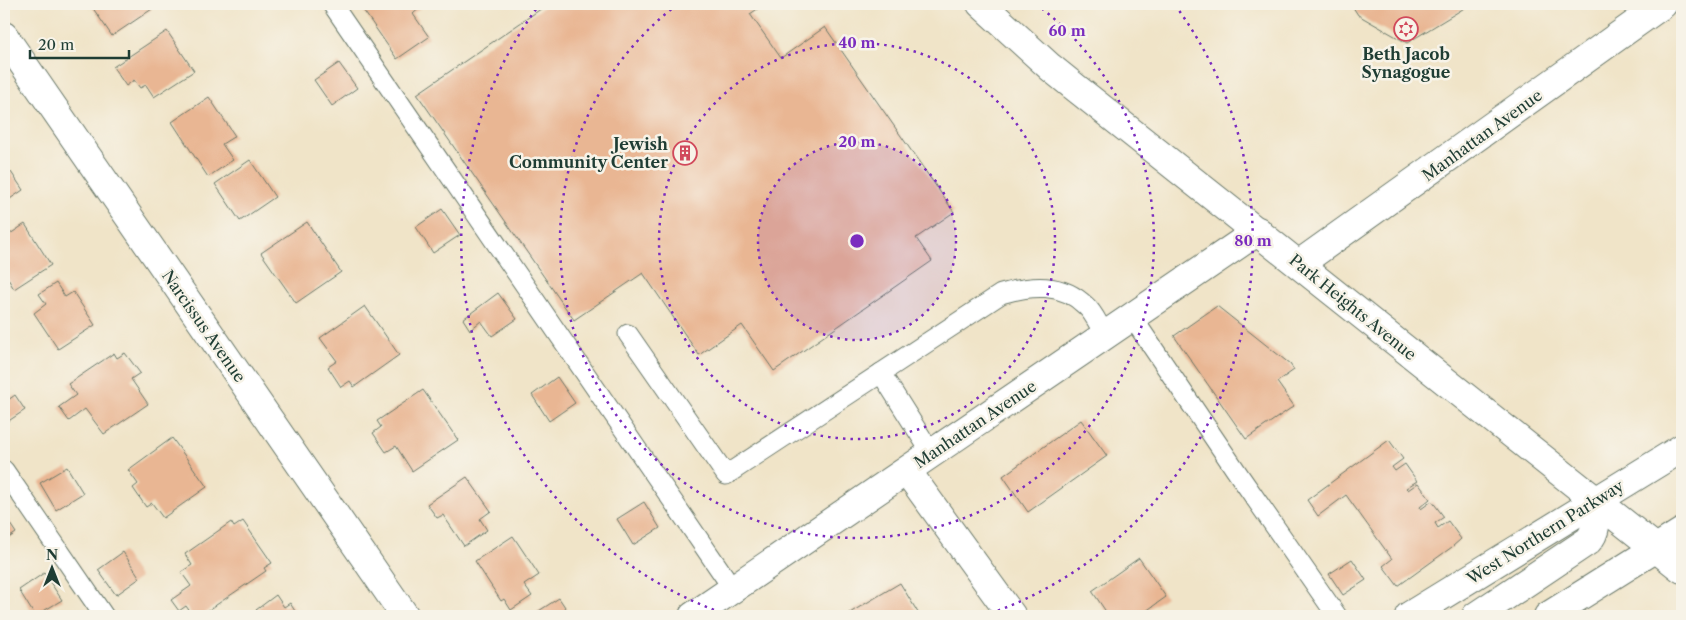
<svg xmlns="http://www.w3.org/2000/svg" width="1686" height="620" viewBox="0 0 1686 620" font-family="'Libre Caslon Text',serif">
	<rect width="100%" height="100%" fill="#f7f3e8"/>
	<filter id="ink" filterUnits="userSpaceOnUse"><feTurbulence type="fractalNoise" baseFrequency=".02" numOctaves="2"/><feDisplacementMap in="SourceGraphic" scale="10" xChannelSelector="R" yChannelSelector="G"/><feConvolveMatrix kernelMatrix="1 2 1 2 8 2 1 2 1" color-interpolation-filters="sRGB"/></filter>
	<filter id="wash" filterUnits="userSpaceOnUse"><feTurbulence type="fractalNoise" baseFrequency=".0096" numOctaves="4" result="noise"/><feDisplacementMap in="SourceGraphic" scale="20" xChannelSelector="R" yChannelSelector="G"/><feGaussianBlur stdDeviation="1.12" result="paint"/><feColorMatrix in="noise" values="0 0 0 0 0 0 0 0 0 0 0 0 0 0 0 0 0 1.4 0 .05"/><feComposite in="paint" operator="in"/></filter>
	<g filter="url(#wash)">
		<rect width="100%" height="100%" fill="#f0e4c8"/>
		<g id="blocks">
			<!-- building -->
			<g fill="#e9b693">
				<polygon points="90,4 148,4 152,9 112,36"/>
				<polygon points="359,4 424,4 413,14 429,37 397,59"/>
				<polygon points="548,4 765,4 750,14 781,58 825,27 954,212 916,238 932,261 774,371 742,325 699,355 643,273 574,320 417,94"/>
				<polygon points="1351,4 1471,4 1407,43 1358,15"/>
				<polygon points="167,31 194,71 154,97 146,85 140,88 134,80 126,86 113,67"/>
				<polygon points="339,63 357,88 332,106 314,80"/>
				<polygon points="209,97 235,136 222,144 233,160 208,177 172,122"/>
				<polygon points="250,160 275,197 240,221 215,184"/>
				<polygon points="11,172 23,190 4,203 4,177"/>
				<polygon points="442,209 460,235 433,253 416,227"/>
				<polygon points="307,222 341,272 296,303 261,253"/>
				<polygon points="25,224 51,265 14,289 4,272 4,238"/>
				<polygon points="56,283 65,297 73,292 95,325 58,349 34,313 46,304 39,294"/>
				<polygon points="498,293 517,319 492,336 481,321 470,330 463,319"/>
				<polygon points="365,306 399,355 354,387 350,381 341,387 328,367 337,361 320,338"/>
				<polygon points="1217,306 1290,364 1294,370 1277,382 1294,406 1246,439 1174,336"/>
				<polygon points="114,353 117,358 125,353 140,373 131,379 148,404 104,434 85,409 69,421 59,407 76,395 68,384"/>
				<polygon points="557,377 575,403 549,421 532,395"/>
				<polygon points="423,390 458,440 412,471 396,446 386,452 373,433 381,427 377,421"/>
				<polygon points="15,395 25,410 4,424 4,403"/>
				<polygon points="1081,420 1107,456 1028,512 1003,476"/>
				<polygon points="172,438 207,487 163,518 152,503 146,507 133,488 138,484 128,470"/>
				<polygon points="1389,440 1403,459 1392,467 1395,471 1405,464 1417,481 1406,488 1408,490 1418,483 1430,499 1420,507 1421,509 1432,501 1444,517 1435,523 1438,528 1448,521 1461,539 1452,547 1398,586 1383,566 1392,559 1346,495 1318,516 1307,500"/>
				<polygon points="67,467 83,493 56,510 40,483"/>
				<polygon points="467,477 491,511 480,519 487,530 464,546 443,515 437,518 427,504"/>
				<polygon points="644,502 660,528 633,545 617,519"/>
				<polygon points="4,515 16,533 4,541"/>
				<polygon points="243,521 272,563 264,568 266,571 200,616 193,616 186,606 179,611 171,600 191,586 181,572 192,565 185,554 231,522 234,527"/>
				<polygon points="513,536 539,575 524,585 532,596 511,610 504,599 501,601 475,561"/>
				<polygon points="123,552 140,578 116,595 98,570"/>
				<polygon points="1139,558 1166,597 1139,616 1109,616 1092,591"/>
				<polygon points="1352,559 1366,580 1343,595 1329,574"/>
				<polygon points="44,573 62,600 35,616 19,590"/>
				<polygon points="900,583 920,616 849,616 848,614"/>
				<polygon points="276,595 284,607 290,603 298,616 261,616 256,610"/>
				<polygon points="559,598 571,616 531,616"/>
			</g>
		</g>
	</g>
	<g filter="url(#ink)">
		<use href="#blocks" fill-opacity="0" stroke="#687768" stroke-width="1"/>
		<g fill="none" stroke-linecap="round" stroke-linejoin="round">
			<!-- service casing -->
			<g stroke="#687768" stroke-width="21">
				<g id="service">
					<polyline points="332,4 733,589"/>
					<polyline points="1132,317 1241,478 1337,616"/>
					<path d="M628,334l98,141 275,-181c30,-9 61,-12 85,12 8,7 13,20 19,29"/>
					<polyline points="881,373 932,454"/>
					<polyline points="4,470 104,616"/>
				</g>
			</g>
			<!-- minor casing -->
			<g stroke="#687768" stroke-width="30">
				<g id="minor">
					<polyline points="4,36 405,616"/>
					<polyline points="1299,264 1663,4"/>
					<polyline points="907,471 1012,616"/>
					<polyline points="693,616 1258,231"/>
				</g>
			</g>
			<!-- secondary casing -->
			<g stroke="#687768" stroke-width="30">
				<polyline id="secondary" points="981,4 1050,67 1076,88 1682,569"/>
			</g>
			<!-- primary casing -->
			<g stroke="#687768" stroke-width="30">
				<g id="primary">
					<polyline points="1409,616 1682,448"/>
					<path d="M1476,616l112,-75c10,-10 8,-27 8,-41"/>
					<polyline points="1548,616 1682,532"/>
				</g>
			</g>
			<!-- service -->
			<use href="#service" stroke="#fff" stroke-width="19"/>
			<!-- minor -->
			<use href="#minor" stroke="#fff" stroke-width="28"/>
			<!-- secondary -->
			<use href="#secondary" stroke="#fff" stroke-width="28"/>
			<!-- primary -->
			<use href="#primary" stroke="#fff" stroke-width="28"/>
		</g>
	</g>
	<!-- distance rings -->
	<circle cx="857" cy="241" r="99" fill="#7b2cbf" fill-opacity=".12"/>
	<g fill="none" stroke="#7b2cbf" stroke-width="2.5" stroke-dasharray="2.5 5">
		<circle cx="857" cy="241" r="99"/>
		<circle cx="857" cy="241" r="198"/>
		<path d="M1036 4A297 297 0 1 1 678 4"/>
		<path d="M728 615A396 396 0 0 1 539 5M1175 5A396 396 0 0 1 986 615"/>
	</g>
	<!-- icons -->
	<defs>
		<g id="synagogue-ring" transform="scale(1.25)"><circle r="9.5" fill="#f7f3e8" stroke="#d1495b" stroke-width="1.5"/><path d="M0-6.5L5.6 3.2H-5.6ZM0 6.5L5.6-3.2H-5.6Z" fill="#d1495b"/></g>
		<g id="building-ring" transform="scale(1.25)"><circle r="9.5" fill="#f7f3e8" stroke="#d1495b" stroke-width="1.5"/><path d="M-4-6H4V6H1V3H-1V6H-4ZM-2.5-4.3h1.7v1.8h-1.7ZM.8-4.3h1.7v1.8H.8ZM-2.5-1h1.7V.8h-1.7ZM.8-1h1.7V.8H.8Z" fill="#d1495b"/></g>
	</defs>
	<g fill-rule="evenodd">
		<use href="#synagogue-ring" x="1406" y="29"/>
		<use href="#building-ring" x="685" y="153"/>
	</g>
	<g text-anchor="middle" dominant-baseline="central" stroke-width="5" stroke-linejoin="round" paint-order="stroke">
		<!-- poi labels -->
		<g font-size="16" font-weight="bold" fill="#1f3d34" stroke="#f7f3e8">
			<text x="1406" y="54">Beth Jacob<tspan x="1406" dy="18">Synagogue</tspan></text>
			<text x="668" y="144" text-anchor="end">Jewish<tspan x="668" dy="18">Community Center</tspan></text>
		</g>
		<!-- street labels -->
		<g font-size="16" fill="#1f3d34" stroke="#f7f3e8">
			<text transform="translate(1482 135) rotate(-36)">Manhattan Avenue</text>
			<text transform="translate(1353 307) rotate(39)">Park Heights Avenue</text>
			<text transform="translate(204 326) rotate(55)">Narcissus Avenue</text>
			<text transform="translate(975 424) rotate(-34)">Manhattan Avenue</text>
			<text transform="translate(1545 532) rotate(-32)">West Northern Parkway</text>
		</g>
	</g>
	<circle cx="857" cy="241" r="8" fill="#7b2cbf" stroke="#f7f3e8" stroke-width="2.5"/>
	<g font-size="15" text-anchor="middle" font-weight="bold" fill="#7b2cbf" stroke="#f7f3e8" stroke-width="5" stroke-linejoin="round" paint-order="stroke">
		<text x="1067" y="36">60 m</text>
		<text x="857" y="48">40 m</text>
		<text x="857" y="147">20 m</text>
		<text x="1253" y="246">80 m</text>
	</g>
	<!-- margin -->
	<rect width="1686" height="620" fill="none" stroke="#f7f3e8" stroke-width="20"/>
	<!-- north arrow -->
	<g transform="translate(52 568)" stroke="#f7f3e8" stroke-width="4" paint-order="stroke">
	<path d="M0-4L9 19L0 12L-9 19Z" fill="#1f3d34"/>
	<text y="-8" font-size="14" font-weight="bold" text-anchor="middle" fill="#1f3d34">N</text>
	</g>
	<!-- scale -->
	<path d="M30 50v8h99v-8" fill="none" stroke="#1f3d34" stroke-width="2.5"/>
	<text x="38" y="50" font-size="15" fill="#1f3d34" stroke="#f7f3e8" stroke-width="4" paint-order="stroke">20 m</text>
</svg>
